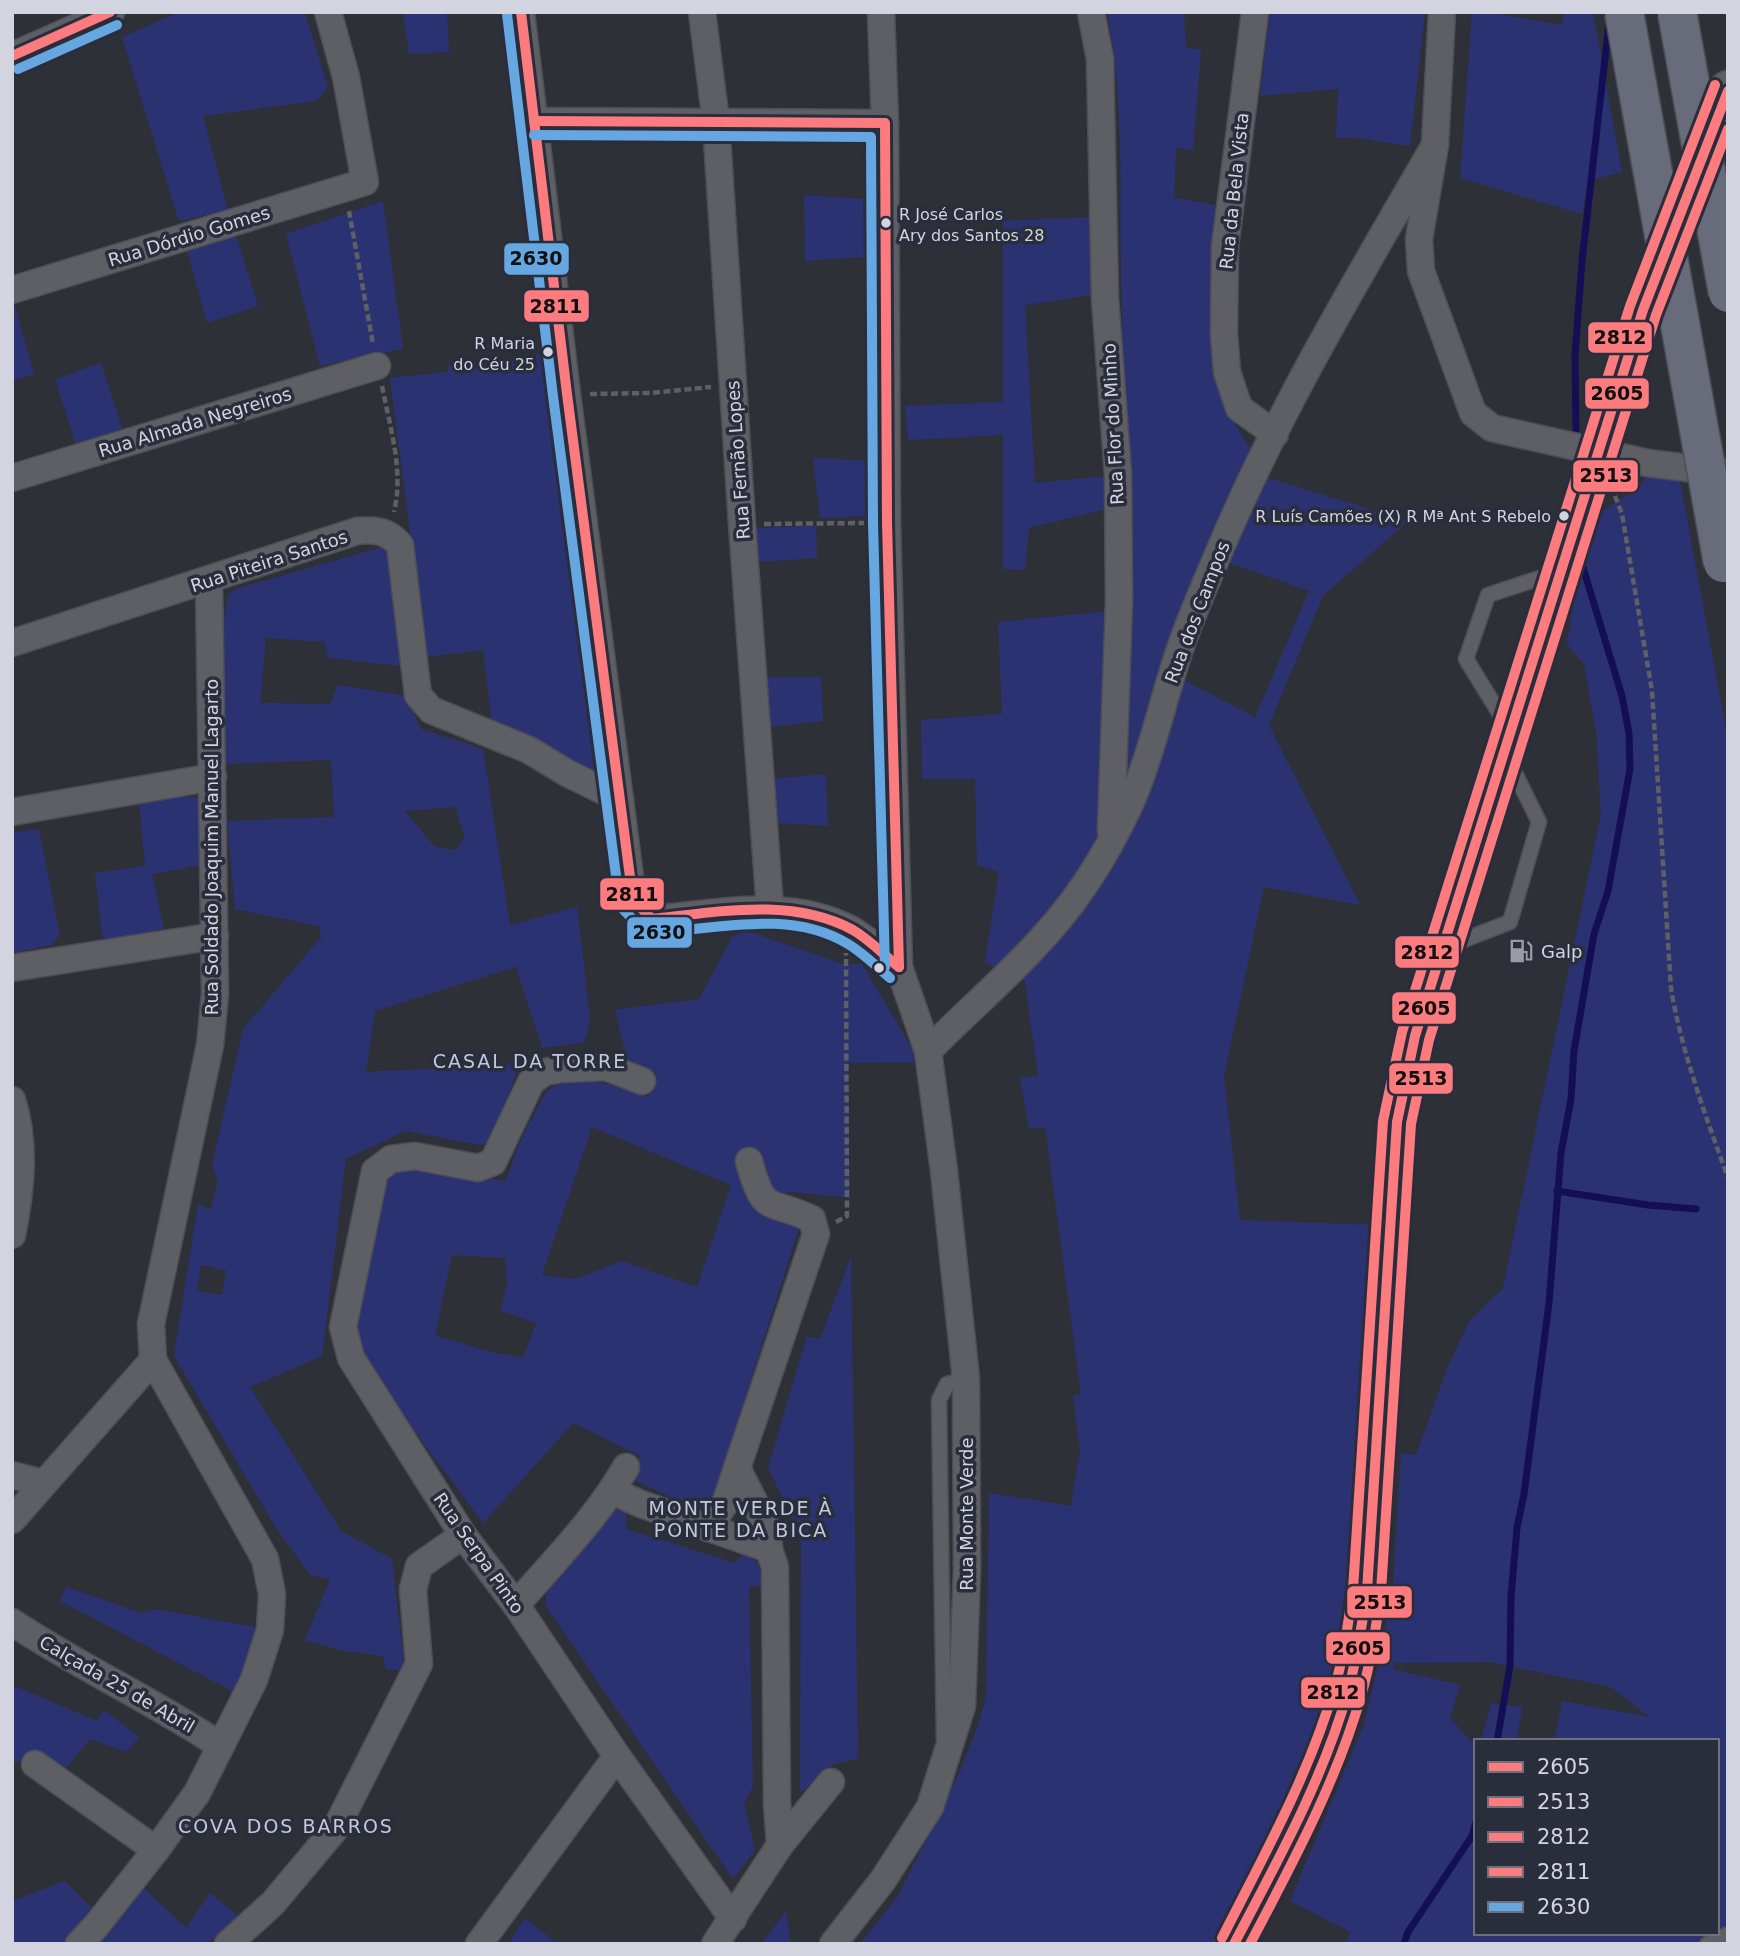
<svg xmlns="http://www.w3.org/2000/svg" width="1740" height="1956" viewBox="0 0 1740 1956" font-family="'DejaVu Sans',sans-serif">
	<rect width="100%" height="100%" fill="#2e3038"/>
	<!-- green -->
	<g fill="#2b3272" fill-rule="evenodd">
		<polygon points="179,12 307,12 306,16 328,87 317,101 203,116 228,210 179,221 122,37"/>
		<polygon points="403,12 447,12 449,52 409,54"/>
		<path d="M1107,12h77l2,35 15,3 -8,100 -17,-2 -2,50 47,8 -3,174 16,42 34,56 140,43 -85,75 -54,129 91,180 -96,-18 -40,189 16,144 138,5 -23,355 -33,148 -100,216h-362l37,-47 35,-68 29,-60 16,-41 9,-30 3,-205 82,13 9,-56 -7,-54 8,-2 -36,-267 -16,2 -9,-51 18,-2 -13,-94 -40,-20 14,-90 -22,-7 -2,-86h-53l-1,-59 81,-6 -4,-92 131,-13c-1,-112 -6,-224 -8,-336 -1,-87 3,-175 -14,-261zM1208,555l101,36 -54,126 -93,-48z"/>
		<polygon points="1270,12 1425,12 1410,146 1356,138 1336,138 1338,89 1260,96"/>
		<polygon points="1472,12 1486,12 1562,25 1564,12 1593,12 1622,172 1588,181 1582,214 1460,178"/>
		<polygon points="804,195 875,200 876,256 805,261"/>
		<polygon points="383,201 403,349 320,366 286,234"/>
		<polygon points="1092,217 1092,295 1025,305 1035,483 1105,476 1107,509 1029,528 1025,570 1003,569 1003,435 908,440 905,406 1003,402 1003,221"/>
		<polygon points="236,235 258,306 207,323 187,250"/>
		<polygon points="15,306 34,374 12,381 12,307"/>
		<polygon points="550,353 604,780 492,723 483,650 426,657 390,378 448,372 448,366"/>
		<polygon points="101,363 123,431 76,445 55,379"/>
		<polygon points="813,458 879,461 877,515 820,518"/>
		<path d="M1679,475l49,265v1204h-382l4,-12 -60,-31 73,-174 17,-68 13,-76 8,-130 15,2 32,-89 22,-46 33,-32 98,-474 -5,-82 -12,-68 -17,-19c4,-24 17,-113 29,-127 14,-17 38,-22 50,-41zM1489,1662l122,25 38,30 -87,-16 -7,36 -6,4h168v192h-241v-186l-26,-29 10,-33 -67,-16 2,-6z"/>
		<polygon points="816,526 817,558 757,562 752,528"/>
		<path d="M382,547l9,4 9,115 -72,-8 -4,-16 -58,-4 -6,65 70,1 8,-19 68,11 15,33 62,20 27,176 67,-18 13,110 -2,15 -5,11 -41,5 -26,-81 -141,44 -9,61 153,-8 -24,74 -14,7 -76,-14 -59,28 -24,197 -72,31 91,144 51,28 13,112 -19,-2 -3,-13 -39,-5 -39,-11 25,-61 -20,-4 -34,-47 -102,-172 24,-152 12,6 8,-28 -6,-17 31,-136 78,-92 -2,-11 -84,-17 -8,-88 107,-4 -3,-57 -106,4 -1,-145 4,-23 7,-7zM455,807l10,30 -9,13 -21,-3 -30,-36zM201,1265l25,5 -4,25 -25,-4z"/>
		<polygon points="763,677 821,677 823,721 768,727"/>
		<polygon points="826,774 828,826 774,823 770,779"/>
		<polygon points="180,795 200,798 201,865 152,874 164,929 103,940 95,873 145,866 139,804"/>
		<polygon points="39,829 60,935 51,945 12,953 12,833"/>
		<path d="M747,931l99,34 16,-1 58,98 -72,1 2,135 -56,-6 -17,2 -30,-48 -7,8 60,71 -87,274 -15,10 -67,-30 9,-23 -67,-33 -90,100 -121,-163 -8,-27 27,-142 8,-14 11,-10 106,14 14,-40 27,-51c39,-19 64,-4 101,7l7,-17 -27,-16 -13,-54 84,-11 33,-62zM592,1127l139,58 -34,102 -75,-26 -47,18 -33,-4zM452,1255l53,3 2,27 -7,25 36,13 -13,35 -36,-7 -52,-16z"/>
		<polygon points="851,1256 858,1758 832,1765 800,1793 801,1542 797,1528 768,1467 807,1336 820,1339"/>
		<polygon points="612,1510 627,1511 626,1529 735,1563 743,1553 758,1563 763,1586 749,1587 753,1786 744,1803 755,1850 733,1879 546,1606 546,1580"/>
		<polygon points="66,1587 142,1613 155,1609 260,1628 238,1694 60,1601"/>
		<polygon points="12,1685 97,1721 104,1710 139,1737 126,1752 90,1739 61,1774 24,1758 12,1764"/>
		<polygon points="1491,1703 1522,1707 1517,1741 1481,1741"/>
		<polygon points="65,1881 86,1903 97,1910 73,1944 12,1944 12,1901"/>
		<polygon points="142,1886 186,1928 210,1893 239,1917 206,1944 91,1944"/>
		<polygon points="786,1911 791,1944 761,1944"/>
		<polygon points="525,1918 558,1944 508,1944"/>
	</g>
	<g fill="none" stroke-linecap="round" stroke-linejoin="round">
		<!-- stream -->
		<g stroke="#140f54" stroke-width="7">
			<polyline points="1576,430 1575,355 1582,261 1609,23"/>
			<polyline points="1557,1191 1648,1205 1696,1209"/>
			<polyline points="1497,1741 1510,1666 1511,1597 1517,1528 1524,1494 1549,1303 1561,1153 1571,1099 1574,1051 1594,934 1608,891 1630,769 1629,733 1622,696 1581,561"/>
			<polyline points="1404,1944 1408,1932 1472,1836 1476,1822"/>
		</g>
		<!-- lane casing -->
		<g stroke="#4c4e55" stroke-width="17">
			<g id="lane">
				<polyline points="1506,724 1466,659 1488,595 1555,573"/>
				<polyline points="1448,946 1510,922 1539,822 1509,761"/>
				<polyline points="944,1739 939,1400 947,1384 966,1379"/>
				<polyline points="1707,1944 1728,1934"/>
			</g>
		</g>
		<!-- street casing -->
		<g stroke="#4c4e55" stroke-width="29">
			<g id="street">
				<path d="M521,12l46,382 66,506 19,19c66,-6 139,-22 200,11 17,10 32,25 47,37"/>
				<polyline points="702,12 716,122 742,524 770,909"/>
				<polyline points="1091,12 1100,59 1105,298 1118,475 1119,601 1111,831"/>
				<polyline points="1255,12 1225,247 1224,333 1227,372 1239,408 1275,434"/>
				<polyline points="1442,12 1435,145 1419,239 1421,271 1473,413 1492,428 1648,463 1728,473"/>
				<polyline points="12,56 111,12"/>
				<polyline points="534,121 885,123"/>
				<polyline points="12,290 365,182 346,77 328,12"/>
				<polyline points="12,478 377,366"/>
				<path d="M12,643l345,-112c18,-2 31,0 43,14l18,150 13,15 98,40 38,23 53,26"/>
				<polyline points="12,812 213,777"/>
				<polyline points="12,968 215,936"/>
				<path d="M928,1051c51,-52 112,-101 153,-161 18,-25 40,-65 52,-93 20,-47 31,-102 48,-151 11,-32 25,-63 38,-94 59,-141 139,-274 216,-407"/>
				<polyline points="642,1081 606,1067 562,1069 544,1072 531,1082 493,1162 478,1168 415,1156 391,1159 375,1171 343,1327 351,1358 463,1535 516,1605 617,1756 733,1919"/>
				<path d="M12,1100c14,44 9,91 0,135"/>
				<path d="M749,1161c15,55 18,37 63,58l4,15 -79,234 31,61 1,20"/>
				<polyline points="12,1475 43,1483"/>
				<polyline points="612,1491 641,1504 769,1549 775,1567 777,1803 780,1845"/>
				<polyline points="12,1520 153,1360"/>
				<polyline points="708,1528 726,1502 737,1468"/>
				<path d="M516,1605c38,-44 81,-87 110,-138"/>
				<path d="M12,1622c67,45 142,79 209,124"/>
				<polyline points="35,1764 156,1850"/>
				<polyline points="79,1944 96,1926 156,1850 197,1793 254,1680 270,1630 272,1594 265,1559 153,1360 151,1324 210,1045 215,994 209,581"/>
				<polyline points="228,1944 273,1903 336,1828 419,1664 413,1589 419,1566 463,1535"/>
				<polyline points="479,1944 617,1756"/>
				<polyline points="715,1944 780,1845 831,1782"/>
				<polyline points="833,1944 883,1880 930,1807 962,1706 967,1570 966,1379 944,1171 928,1051 899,967 887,523 885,123 881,12"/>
			</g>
		</g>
		<!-- secondary casing -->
		<g stroke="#4c4e55" stroke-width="41">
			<path id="secondary" d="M1234,1944c46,-89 103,-191 123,-289 5,-21 7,-43 10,-64l30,-469 18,-86 228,-726 85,-220"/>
		</g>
		<!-- path -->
		<g stroke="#5e6066" stroke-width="4.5" stroke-dasharray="7 3.5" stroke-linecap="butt">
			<polyline points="349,211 373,344"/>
			<path d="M382,386c8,41 22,85 12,126"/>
			<polyline points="590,394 650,393 711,387"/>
			<path d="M1615,496l7,18 30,177 19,298c11,64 35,128 57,189"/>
			<polyline points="764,524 864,523"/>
			<polyline points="836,1222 847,1216 846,953"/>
		</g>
		<!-- lane -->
		<use href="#lane" stroke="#5e5f65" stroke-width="14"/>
		<!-- street -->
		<use href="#street" stroke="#5e5f65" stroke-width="26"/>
		<!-- secondary -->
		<use href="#secondary" stroke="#5e5f65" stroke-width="38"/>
		<!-- highway-bridge casing -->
		<g stroke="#4c4e55" stroke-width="41" stroke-linecap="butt">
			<g id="highway-bridge">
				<polyline points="1624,12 1723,563"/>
				<polyline points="1677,12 1728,293"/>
			</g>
		</g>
		<!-- highway-bridge -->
		<use href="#highway-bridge" stroke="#686b79" stroke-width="38"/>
		<!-- bus-1 casing -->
		<g stroke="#2a2d3c" stroke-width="16">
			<path id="bus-1" d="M1234,1944c43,-82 89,-164 114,-253 9,-33 14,-66 19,-100l30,-469 18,-86 228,-726 85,-219"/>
		</g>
		<!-- bus-2 casing -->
		<g stroke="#2a2d3c" stroke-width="16">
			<path id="bus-2" d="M1250,1944c42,-80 86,-161 111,-248 10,-34 15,-69 20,-104l30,-468 18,-84 227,-725 72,-186"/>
		</g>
		<!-- bus-3 casing -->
		<g stroke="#2a2d3c" stroke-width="16">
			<path id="bus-3" d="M1222,1938c41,-81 86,-161 112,-249 10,-32 14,-66 19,-99l30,-469 19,-89 228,-726 85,-221"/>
		</g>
		<!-- bus-4 casing -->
		<g stroke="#2a2d3c" stroke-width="16">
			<g id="bus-4">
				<path d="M521,12l46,382 66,506 19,19c66,-7 140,-22 201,11 17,10 31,25 46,37"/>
				<polyline points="12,56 110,12"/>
				<polyline points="534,121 885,123 887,523 899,967"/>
			</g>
		</g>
		<!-- bus-5 casing -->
		<g stroke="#2a2d3c" stroke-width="16">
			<g id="bus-5">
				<path d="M507,14l46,382 67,510 23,24 8,3c64,-3 137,-25 197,11 15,9 28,22 42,34"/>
				<polyline points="18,69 117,25"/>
				<polyline points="534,135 871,137 873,523 885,967"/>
			</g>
		</g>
		<!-- bus-1 -->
		<use href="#bus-1" stroke="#fc7b7f" stroke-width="10"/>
		<!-- bus-2 -->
		<use href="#bus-2" stroke="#fc7b7f" stroke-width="10"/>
		<!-- bus-3 -->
		<use href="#bus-3" stroke="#fc7b7f" stroke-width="10"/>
		<!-- bus-4 -->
		<use href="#bus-4" stroke="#fc7b7f" stroke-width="10"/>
		<!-- bus-5 -->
		<use href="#bus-5" stroke="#66a7e1" stroke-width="10"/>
	</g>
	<!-- icons -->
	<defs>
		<g id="fuel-bare" transform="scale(1.89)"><path d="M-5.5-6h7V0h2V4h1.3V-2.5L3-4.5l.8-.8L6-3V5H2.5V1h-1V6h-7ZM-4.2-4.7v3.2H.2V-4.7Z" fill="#999ba5" stroke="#2a2d3c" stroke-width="2.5" paint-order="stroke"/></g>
	</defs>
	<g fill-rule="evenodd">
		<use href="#fuel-bare" x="1521" y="951"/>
	</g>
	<!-- markers -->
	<g fill="#d2d5df" stroke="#2a2d3c" stroke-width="2.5">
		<circle cx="886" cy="223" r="6"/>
		<circle cx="548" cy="352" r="6"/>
		<circle cx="1564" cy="516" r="6"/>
		<circle cx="879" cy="968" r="6"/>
	</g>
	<g text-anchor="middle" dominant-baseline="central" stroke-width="7" stroke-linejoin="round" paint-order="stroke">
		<!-- bus labels -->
		<g font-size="16" fill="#d2d5df" stroke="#2a2d3c" text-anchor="end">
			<text x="899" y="214" text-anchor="start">R José Carlos<tspan x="899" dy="21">Ary dos Santos 28</tspan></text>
			<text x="535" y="343">R Maria<tspan x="535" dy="21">do Céu 25</tspan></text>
			<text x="1551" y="516">R Luís Camões (X) R Mª Ant S Rebelo</text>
		</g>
		<!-- street labels -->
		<g font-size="18" fill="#d2d5df" stroke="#2a2d3c">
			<text transform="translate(1234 191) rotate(-84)">Rua da Bela Vista</text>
			<text transform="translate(189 236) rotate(-17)">Rua Dórdio Gomes</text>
			<text transform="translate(195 422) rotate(-17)">Rua Almada Negreiros</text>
			<text transform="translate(1113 424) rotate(-93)">Rua Flor do Minho</text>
			<text transform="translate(738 460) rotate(-94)">Rua Fernão Lopes</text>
			<text transform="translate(269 561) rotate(-18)">Rua Piteira Santos</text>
			<text transform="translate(1197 612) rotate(-69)">Rua dos Campos</text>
			<text transform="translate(211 847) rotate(-90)">Rua Soldado Joaquim Manuel Lagarto</text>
			<text transform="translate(966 1514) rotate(-90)">Rua Monte Verde</text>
			<text transform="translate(479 1553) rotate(55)">Rua Serpa Pinto</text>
			<text transform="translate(117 1684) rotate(30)">Calçada 25 de Abril</text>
		</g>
		<!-- poi labels -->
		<g font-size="18" fill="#d2d5df" stroke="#2a2d3c" text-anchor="start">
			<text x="1541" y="951">Galp</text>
		</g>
		<!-- neighbourhood labels -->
		<g font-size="19" letter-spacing="2" fill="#c3c8db" stroke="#2a2d3c">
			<text x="530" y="1061">CASAL DA TORRE</text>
			<text x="741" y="1508">MONTE VERDE À<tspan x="741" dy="22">PONTE DA BICA</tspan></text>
			<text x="286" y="1826">COVA DOS BARROS</text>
		</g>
	</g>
	<g stroke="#2a2d3c" stroke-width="2.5">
		<rect x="503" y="242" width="67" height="34" rx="7" fill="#66a7e1"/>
		<rect x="523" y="289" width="67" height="34" rx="7" fill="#fc7b7f"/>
		<rect x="1587" y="321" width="66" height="33" rx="7" fill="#fc7b7f"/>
		<rect x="1584" y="377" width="66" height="33" rx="7" fill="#fc7b7f"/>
		<rect x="1572" y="459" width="67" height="34" rx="7" fill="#fc7b7f"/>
		<rect x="599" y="877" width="66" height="34" rx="7" fill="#fc7b7f"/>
		<rect x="626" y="916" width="67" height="33" rx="7" fill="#66a7e1"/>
		<rect x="1394" y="935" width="66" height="34" rx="7" fill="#fc7b7f"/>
		<rect x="1391" y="991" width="66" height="34" rx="7" fill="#fc7b7f"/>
		<rect x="1388" y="1062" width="66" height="33" rx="7" fill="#fc7b7f"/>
		<rect x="1346" y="1585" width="67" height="34" rx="7" fill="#fc7b7f"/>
		<rect x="1325" y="1631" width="66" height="34" rx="7" fill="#fc7b7f"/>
		<rect x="1300" y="1676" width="66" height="33" rx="7" fill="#fc7b7f"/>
	</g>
	<g font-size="19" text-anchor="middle" font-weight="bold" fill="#111">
		<text x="536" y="265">2630</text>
		<text x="556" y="313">2811</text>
		<text x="1620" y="344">2812</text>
		<text x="1617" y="400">2605</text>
		<text x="1606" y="482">2513</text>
		<text x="632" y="901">2811</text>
		<text x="659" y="939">2630</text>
		<text x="1427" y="959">2812</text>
		<text x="1424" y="1015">2605</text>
		<text x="1421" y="1085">2513</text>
		<text x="1380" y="1609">2513</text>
		<text x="1358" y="1655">2605</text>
		<text x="1333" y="1699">2812</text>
	</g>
	<!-- border -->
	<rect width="1740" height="1956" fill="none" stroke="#d2d5df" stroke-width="28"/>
	<!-- legend -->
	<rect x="1474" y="1739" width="245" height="196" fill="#2a2d3c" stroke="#6d707d" stroke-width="2"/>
	<rect x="1488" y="1762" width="35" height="10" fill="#fc7b7f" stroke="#6d707d" stroke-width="2"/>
	<text x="1537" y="1774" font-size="21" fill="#d2d5df">2605</text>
	<rect x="1488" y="1797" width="35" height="10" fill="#fc7b7f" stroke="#6d707d" stroke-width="2"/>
	<text x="1537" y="1809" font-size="21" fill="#d2d5df">2513</text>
	<rect x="1488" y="1832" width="35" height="10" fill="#fc7b7f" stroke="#6d707d" stroke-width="2"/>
	<text x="1537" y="1844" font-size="21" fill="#d2d5df">2812</text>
	<rect x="1488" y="1867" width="35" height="10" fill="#fc7b7f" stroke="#6d707d" stroke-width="2"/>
	<text x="1537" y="1879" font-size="21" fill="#d2d5df">2811</text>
	<rect x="1488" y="1902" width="35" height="10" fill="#66a7e1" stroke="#6d707d" stroke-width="2"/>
	<text x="1537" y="1914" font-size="21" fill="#d2d5df">2630</text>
</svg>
